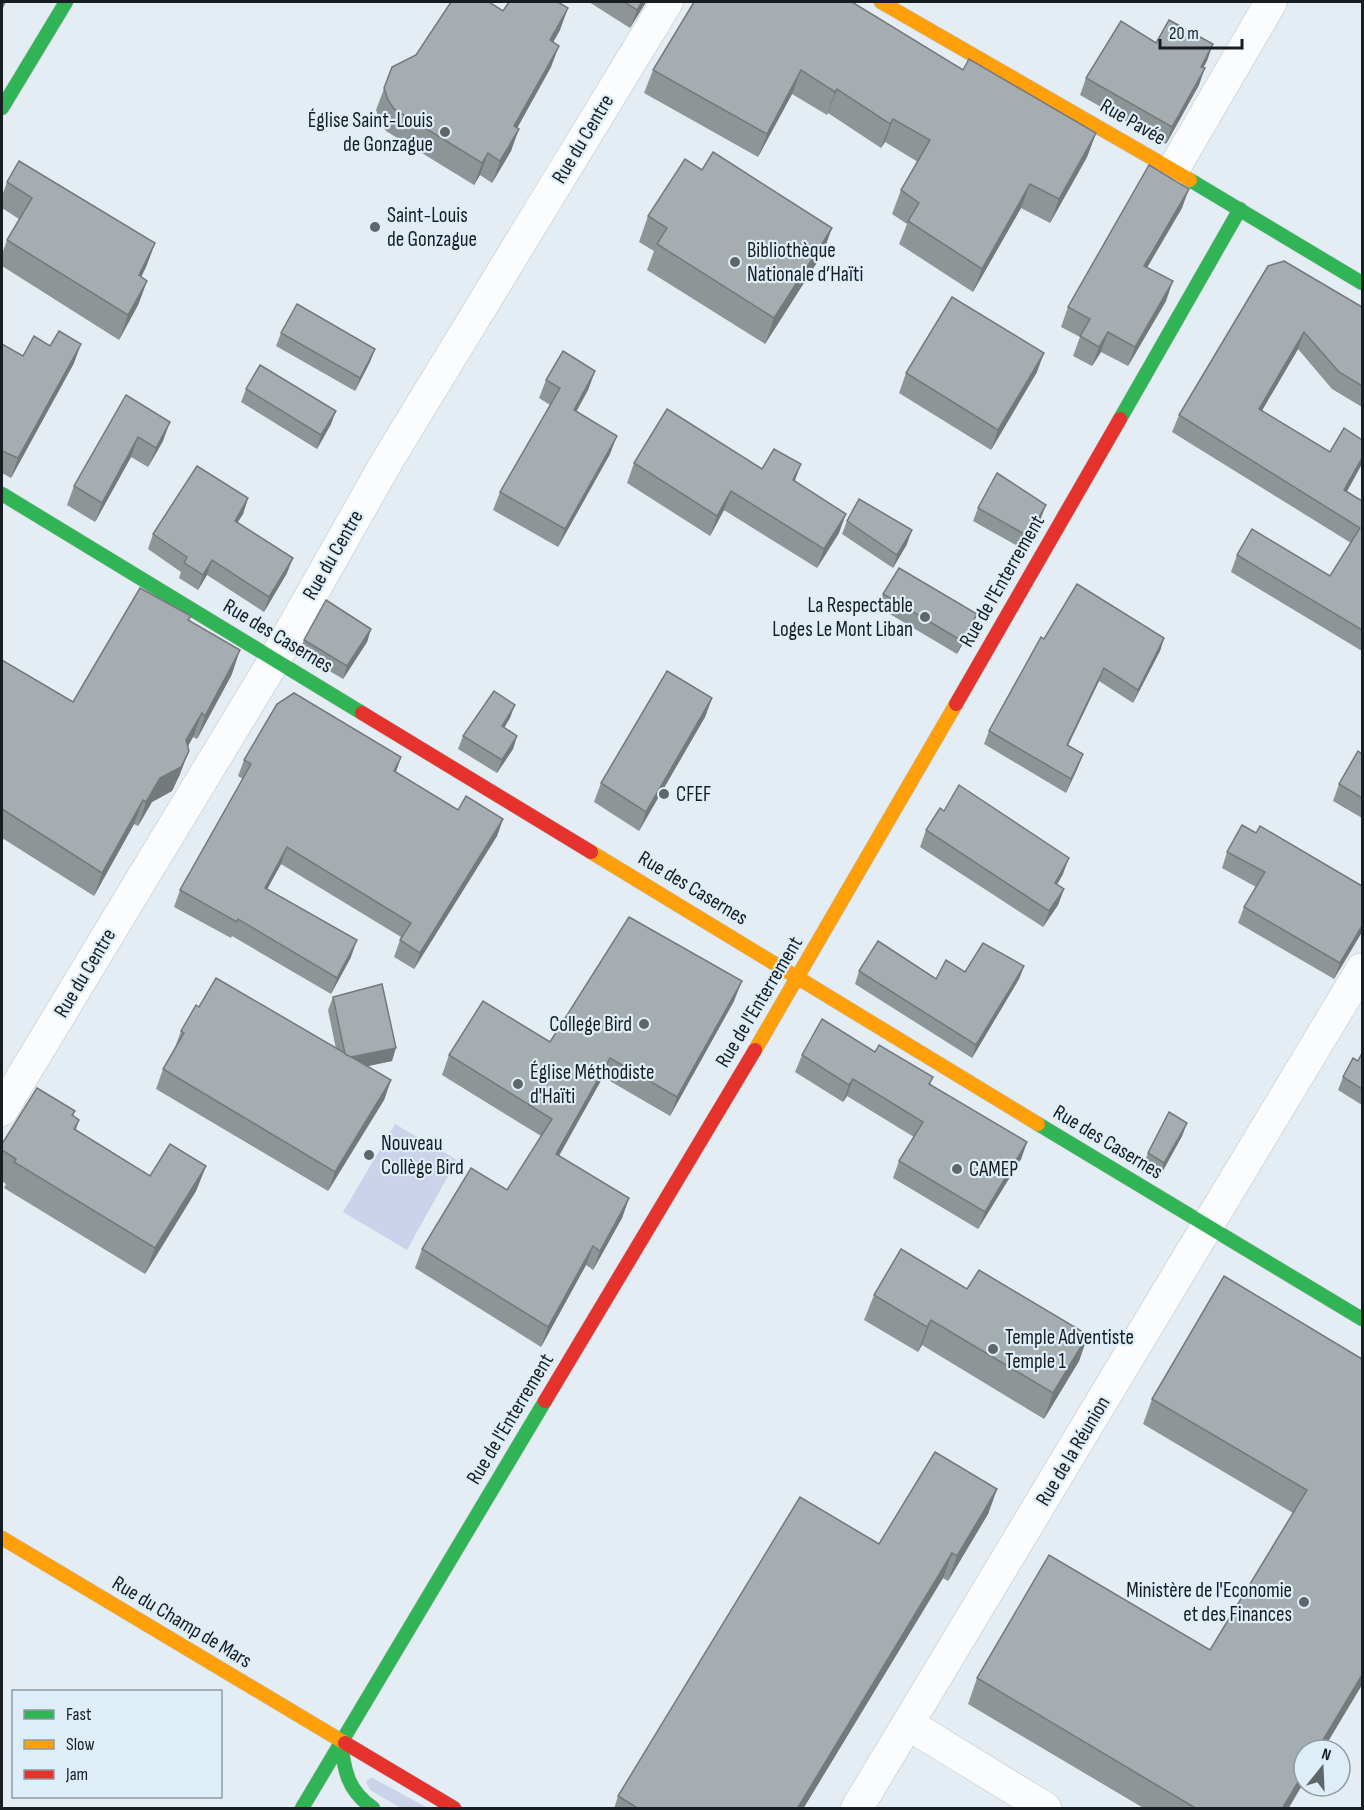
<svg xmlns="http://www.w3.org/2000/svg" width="1364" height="1810" viewBox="0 0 1364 1810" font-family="'Sofia Sans Condensed',sans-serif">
	<rect width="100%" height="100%" fill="#e4edf3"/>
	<!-- green -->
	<g fill="#cbd3eb">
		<polygon points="395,1124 457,1160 407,1250 343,1212"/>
		<polygon points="371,1777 428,1808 401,1808 370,1790 366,1782"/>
	</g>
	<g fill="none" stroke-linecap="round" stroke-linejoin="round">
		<!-- street casing -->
		<g stroke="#bbc2c7" stroke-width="33">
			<g id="street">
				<polyline points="1173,170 1271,2"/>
				<polyline points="2,1110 275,659 386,463 667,2"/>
				<polyline points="908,1724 1045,1808"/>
				<polyline points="857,1808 1362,969"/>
			</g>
		</g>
		<!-- fast casing -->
		<g stroke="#bbc2c7" stroke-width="15">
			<g id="fast">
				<polyline points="2,108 66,2"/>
				<polyline points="1190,180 1362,283"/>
				<polyline points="1120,419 1240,209"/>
				<polyline points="2,494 362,713"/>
				<polyline points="1038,1124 1362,1319"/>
				<path d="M341,1742c3,29 7,49 32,66"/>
				<polyline points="302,1808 545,1401"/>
			</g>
		</g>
		<!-- slow casing -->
		<g stroke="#bbc2c7" stroke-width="15">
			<g id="slow">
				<polyline points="881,2 1190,180"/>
				<polyline points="591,852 1038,1124"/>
				<polyline points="755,1050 956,704"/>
				<polyline points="2,1538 345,1743"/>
			</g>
		</g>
		<!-- jam casing -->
		<g stroke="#bbc2c7" stroke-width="15">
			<g id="jam">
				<polyline points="956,704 1120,419"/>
				<polyline points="362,713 591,852"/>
				<polyline points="545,1401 755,1050"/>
				<polyline points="345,1743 454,1808"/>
			</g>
		</g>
		<!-- street -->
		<use href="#street" stroke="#fbfcfd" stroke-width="32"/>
		<!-- fast -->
		<use href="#fast" stroke="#30b455" stroke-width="14"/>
		<!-- slow -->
		<use href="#slow" stroke="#ff9f0a" stroke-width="14"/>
		<!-- jam -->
		<use href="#jam" stroke="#e5322d" stroke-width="14"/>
	</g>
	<!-- wall -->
	<g fill="#8e9597">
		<polygon points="589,2 646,2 630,28"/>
		<polygon points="503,11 560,30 553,42 551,67 517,128 511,151 492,183 480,175 474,185 386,131 380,122 376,110 392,67"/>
		<polygon points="1156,43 1213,44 1203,68 1199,85 1166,144 1080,95 1086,78"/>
		<polygon points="653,70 963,70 1096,133 1087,157 1050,223 1021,208 973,292 899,244 907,224 892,214 901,190 918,162 885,142 881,148 828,113 827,115 792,94 758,157 644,93"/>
		<polygon points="7,182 155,243 146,267 141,277 147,281 138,305 119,340 2,266 2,254 7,240 19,219 2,208 2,196"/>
		<polygon points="1182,208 1147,267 1166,301 1128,366 1101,352 1092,366 1073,356 1080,337 1061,327 1068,307"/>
		<polygon points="648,216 823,253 765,344 647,270 654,251 639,242"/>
		<polygon points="1268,266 1362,307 1362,407 1332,389 1298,349 1262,410 1347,492 1362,501 1362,651 1231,572 1237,555 1330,576 1351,543 1172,432 1179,415"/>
		<polygon points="281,333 375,349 370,362 355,391 276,346"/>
		<polygon points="2,344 23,356 74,363 11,478 2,473"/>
		<polygon points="595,371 588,390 576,411 610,454 558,547 493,510 500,492 550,405 539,398 546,380"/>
		<polygon points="1037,372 991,450 899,393 906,373"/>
		<polygon points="246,389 331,424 317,449 241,402"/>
		<polygon points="126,395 163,441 148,467 131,457 95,522 67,505 74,486"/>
		<polygon points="634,463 762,469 795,481 839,533 817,568 724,510 710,536 627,483"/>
		<polygon points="248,498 243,514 237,523 287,573 264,612 207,575 198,590 179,578 181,572 148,549 153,534"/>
		<polygon points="978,508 1041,518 1023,549 973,521"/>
		<polygon points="847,521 907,544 893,568 842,534"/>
		<polygon points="883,594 972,627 957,654 878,607"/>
		<polygon points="189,620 232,674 197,739 193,737 188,746 180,774 172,791 152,802 138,826 134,824 94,896 2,838 2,660 73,702"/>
		<polygon points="371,629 367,642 343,679 299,653 304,640"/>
		<polygon points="1164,638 1160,651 1133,703 1099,681 1068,745 1083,754 1078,767 1066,793 984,744 989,731 1044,639"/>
		<polygon points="712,698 705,717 639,831 594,802 601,783"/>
		<polygon points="510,718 504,728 517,736 513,749 497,773 458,749 463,736"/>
		<polygon points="1362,754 1362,818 1333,801 1339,784"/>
		<polygon points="401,757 396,772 458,810 503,819 497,836 414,969 394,957 401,937 281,864 267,889 351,957 331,994 232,936 231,938 174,907 180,890 243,779 238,776 244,760"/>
		<polygon points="944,811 1063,874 1057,884 1064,889 1058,905 1043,927 920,847 926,830"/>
		<polygon points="1242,825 1362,932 1334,979 1238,923 1244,907 1256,887 1222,868 1227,852"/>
		<polygon points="1024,966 1019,979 972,1058 855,984 859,971 936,979 965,972"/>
		<polygon points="333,997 392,1061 366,1066 391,1080 384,1100 328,1191 156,1089 163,1069 174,1050 181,1031 199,1007 336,1049 328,1010"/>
		<polygon points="734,1001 670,1116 603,1077 559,1156 629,1198 622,1218 593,1270 586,1265 541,1347 415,1268 422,1249 507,1190 541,1136 442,1075 449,1055 550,1042"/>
		<polygon points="875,1052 933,1077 930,1085 1027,1142 1021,1159 978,1229 893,1178 899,1161 914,1137 847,1096 843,1102 795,1072 802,1055"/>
		<polygon points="1362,1053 1362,1105 1338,1090 1343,1077 1358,1061"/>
		<polygon points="75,1111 73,1116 79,1120 76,1130 150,1176 206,1166 196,1191 145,1274 4,1188 6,1184 2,1181 2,1144"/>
		<polygon points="1187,1123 1182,1136 1160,1176 1143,1166 1148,1153"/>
		<polygon points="967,1289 1088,1335 1079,1361 1044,1419 922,1345 918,1352 864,1320 874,1295"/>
		<polygon points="1362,1359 1304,1782 1288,1809 1145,1809 968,1704 977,1678 1210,1650 1293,1513 1143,1424 1152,1399"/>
		<polygon points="997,1489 988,1514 948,1581 943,1578 803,1809 614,1809 618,1796 879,1544"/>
	</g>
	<!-- shaded-wall -->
	<g fill="#74797b">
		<polygon points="2,2 6,2 2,10"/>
		<polygon points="642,2 646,2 630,28 637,10"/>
		<polygon points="568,8 560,30 542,62 550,40"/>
		<polygon points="1213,44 1207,61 1195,83 1201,67"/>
		<polygon points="559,46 551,67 506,148 514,126"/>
		<polygon points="1205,68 1199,85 1166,144 1172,127"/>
		<polygon points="801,70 792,94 758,157 767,134"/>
		<polygon points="837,89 828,113 827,115 835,92"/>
		<polygon points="893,119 885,142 881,148 890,124"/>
		<polygon points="519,129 511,151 492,183 500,161"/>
		<polygon points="1096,133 1087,157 1050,223 1059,199"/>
		<polygon points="488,153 480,175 474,185 482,163"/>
		<polygon points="1030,184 1021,208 973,292 982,269"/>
		<polygon points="1189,189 1182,208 1137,285 1144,266"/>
		<polygon points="832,228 823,253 765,344 774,318"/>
		<polygon points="155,243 146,267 130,300 139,275"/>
		<polygon points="147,281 138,305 119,340 128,315"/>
		<polygon points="1173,281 1166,301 1128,366 1135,347"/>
		<polygon points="1108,332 1101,352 1092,366 1099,347"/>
		<polygon points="1304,332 1298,349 1253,426 1259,409"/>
		<polygon points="81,344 74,363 11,478 18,458"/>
		<polygon points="375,349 370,362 355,391 360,378"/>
		<polygon points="1044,353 1037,372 991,450 998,430"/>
		<polygon points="595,371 588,390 567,429 574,410"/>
		<polygon points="336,411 331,424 317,449 321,435"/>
		<polygon points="170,422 163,441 148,467 156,448"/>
		<polygon points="617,436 610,454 558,547 565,529"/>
		<polygon points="138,437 131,457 95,522 102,503"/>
		<polygon points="1362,458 1362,464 1338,508 1344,490"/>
		<polygon points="801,464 794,483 793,480"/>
		<polygon points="731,491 724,510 710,536 717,516"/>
		<polygon points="248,498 243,514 229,536 235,521"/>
		<polygon points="1046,505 1041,518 1023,549 1028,536"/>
		<polygon points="846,514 839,533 817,568 824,549"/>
		<polygon points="912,530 907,544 893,568 897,555"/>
		<polygon points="293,558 287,573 264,612 269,597"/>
		<polygon points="212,560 207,575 198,590 203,575"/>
		<polygon points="977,614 972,627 957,654 962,641"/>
		<polygon points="371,629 367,642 343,679 347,666"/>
		<polygon points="1164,638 1160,651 1133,703 1138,690"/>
		<polygon points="240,650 232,674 197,739 205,716"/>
		<polygon points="1104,668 1099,681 1062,758 1067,745"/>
		<polygon points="712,698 705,717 639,831 646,812"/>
		<polygon points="515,705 510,718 497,739 502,726"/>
		<polygon points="202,713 193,737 178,764 186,740"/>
		<polygon points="517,736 513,749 497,773 502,760"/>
		<polygon points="189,751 180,774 172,791 152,802 138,826 146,802 160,778"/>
		<polygon points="1083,754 1078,767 1066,793 1071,779"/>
		<polygon points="401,757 395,774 394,771"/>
		<polygon points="143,800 134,824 94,896 102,873"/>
		<polygon points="503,819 497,836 414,969 420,953"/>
		<polygon points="287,847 281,864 259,904 265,888"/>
		<polygon points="1069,858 1063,874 1049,899 1055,883"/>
		<polygon points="1064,889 1058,905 1043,927 1049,911"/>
		<polygon points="1362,926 1362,932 1334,979 1340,963"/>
		<polygon points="357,940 351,957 331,994 337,978"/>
		<polygon points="1024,966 1019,979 972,1058 976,1045"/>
		<polygon points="742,981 734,1001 670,1116 677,1097"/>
		<polygon points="396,1048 392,1061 341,1072 346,1059"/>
		<polygon points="610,1058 603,1077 549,1173 556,1154"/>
		<polygon points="853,1079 847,1096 843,1102 849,1085"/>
		<polygon points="391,1080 384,1100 328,1191 335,1172"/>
		<polygon points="1187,1123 1182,1136 1160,1176 1164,1163"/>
		<polygon points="1027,1142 1021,1159 978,1229 985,1212"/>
		<polygon points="206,1166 196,1191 145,1274 155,1248"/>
		<polygon points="629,1198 622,1218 593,1270 600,1251"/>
		<polygon points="593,1246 586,1265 541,1347 548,1327"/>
		<polygon points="931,1320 922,1345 918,1352 927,1327"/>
		<polygon points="1088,1335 1079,1361 1044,1419 1053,1393"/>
		<polygon points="997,1489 988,1514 948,1581 957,1556"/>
		<polygon points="952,1553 943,1578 803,1809 797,1809"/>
		<polygon points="1362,1675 1362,1685 1323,1750 1317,1750"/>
		<polygon points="1304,1772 1304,1782 1288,1809 1282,1809"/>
	</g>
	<!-- building -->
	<g fill="#a5adb0" stroke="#74797b" stroke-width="1.5">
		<polygon points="451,2 489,2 503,11 509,2 558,2 568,8 550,40 559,46 514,126 519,129 500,161 488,153 482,163 394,109 388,100 384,88 392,67 416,55"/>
		<polygon points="624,2 642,2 637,10"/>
		<polygon points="694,2 852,2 963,70 969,59 1096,133 1059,199 1030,184 982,269 908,221 919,203 901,190 930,140 893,119 890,124 837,89 835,92 801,70 767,134 653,70"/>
		<polygon points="1169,20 1213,44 1201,67 1205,68 1172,127 1086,78 1121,21 1156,43"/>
		<polygon points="713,152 832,228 774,318 657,244 667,228 648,216 685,159 702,170"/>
		<polygon points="19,161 155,243 139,275 147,281 128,315 7,240 32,198 7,182"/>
		<polygon points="1149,165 1189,189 1144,266 1173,281 1135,347 1108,332 1099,347 1080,336 1090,319 1068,307"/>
		<polygon points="1284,261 1362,307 1362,386 1339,372 1304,332 1259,409 1330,452 1344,428 1362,440 1362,458 1344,490 1362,501 1362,630 1237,555 1252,529 1330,576 1360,528 1179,415 1268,266"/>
		<polygon points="952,297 1044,353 998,430 906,373"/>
		<polygon points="297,304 375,349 360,378 281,333"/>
		<polygon points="59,331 81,344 18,458 2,451 2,344 23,356 34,336 50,346"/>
		<polygon points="563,351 595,371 574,410 617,436 565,529 500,492 560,388 546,380"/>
		<polygon points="260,365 336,411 321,435 246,389"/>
		<polygon points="126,395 170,422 156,448 138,437 102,503 74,486"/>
		<polygon points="667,409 762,469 774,449 801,464 793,480 846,514 824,549 731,491 717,516 634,463"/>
		<polygon points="197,466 248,498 235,521 293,558 269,597 212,560 203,575 184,563 187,557 153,534"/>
		<polygon points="997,473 1046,505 1028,536 978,508"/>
		<polygon points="859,499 912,530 897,555 847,521"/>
		<polygon points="899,568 977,614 962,641 883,594"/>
		<polygon points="1077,584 1164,638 1138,690 1104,668 1067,745 1083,754 1071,779 989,731 1041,637 1044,639"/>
		<polygon points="140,588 191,616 188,620 240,650 205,716 202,713 186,740 189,751 181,767 160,778 146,802 143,800 102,873 2,809 2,660 73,702"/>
		<polygon points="326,600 371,629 347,666 304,640"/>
		<polygon points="667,671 712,698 646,812 601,783"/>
		<polygon points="494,691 515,705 502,726 517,736 502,760 463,736"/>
		<polygon points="294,693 401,757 394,771 458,810 466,796 503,819 420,953 400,940 411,923 287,847 265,888 357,940 337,978 238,919 237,922 180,890 251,764 244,760 277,704"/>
		<polygon points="1358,751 1362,754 1362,798 1339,784"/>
		<polygon points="959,785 1069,858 1055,883 1064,889 1049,911 926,830 940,808 944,811"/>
		<polygon points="1242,825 1256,833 1260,826 1362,886 1362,926 1340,963 1244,907 1265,872 1227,852"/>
		<polygon points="629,917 742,981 677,1097 610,1058 556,1154 629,1198 600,1251 593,1246 548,1327 422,1249 471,1168 507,1190 552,1119 449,1055 483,1001 550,1042"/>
		<polygon points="878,941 936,979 946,960 965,972 983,943 1024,966 976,1045 859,971"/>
		<polygon points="216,978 391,1080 335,1172 163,1069 184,1033 181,1031 196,1005 199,1007"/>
		<polygon points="382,984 396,1048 351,1057 345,1054 333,997"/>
		<polygon points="822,1019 875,1052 879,1045 933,1077 929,1084 1027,1142 985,1212 899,1161 923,1122 853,1079 849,1085 802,1055"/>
		<polygon points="1362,1053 1362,1089 1343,1077 1353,1058 1358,1061"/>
		<polygon points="37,1088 75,1111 72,1115 79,1120 74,1129 150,1176 170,1144 206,1166 155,1248 14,1162 16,1159 2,1150 2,1144"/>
		<polygon points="1169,1112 1187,1123 1164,1163 1148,1153"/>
		<polygon points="901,1249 967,1289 979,1270 1088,1335 1053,1393 931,1320 927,1327 874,1295"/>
		<polygon points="1224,1276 1362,1359 1362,1675 1317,1750 1304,1750 1304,1772 1282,1809 1197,1809 977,1678 1049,1555 1210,1650 1307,1490 1152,1399"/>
		<polygon points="935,1452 997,1489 957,1556 952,1553 797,1809 639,1809 618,1796 800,1497 879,1544"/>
	</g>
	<!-- markers -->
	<g fill="#5f666a" stroke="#deeef9" stroke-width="2">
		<circle cx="445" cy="132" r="6"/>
		<circle cx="375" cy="227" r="6"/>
		<circle cx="735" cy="262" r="6"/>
		<circle cx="925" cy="617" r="6"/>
		<circle cx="664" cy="794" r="6"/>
		<circle cx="644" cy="1024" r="6"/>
		<circle cx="518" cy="1084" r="6"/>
		<circle cx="369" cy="1155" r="6"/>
		<circle cx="957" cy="1169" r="6"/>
		<circle cx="993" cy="1349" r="6"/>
		<circle cx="1304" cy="1602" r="6"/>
	</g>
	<g text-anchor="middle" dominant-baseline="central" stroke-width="4.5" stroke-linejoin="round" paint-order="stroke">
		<!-- poi labels -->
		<g font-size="21" fill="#181d21" stroke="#deeef9" text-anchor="start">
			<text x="433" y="120" text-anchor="end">Église Saint-Louis<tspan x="433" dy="24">de Gonzague</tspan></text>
			<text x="387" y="215">Saint-Louis<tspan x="387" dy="24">de Gonzague</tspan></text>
			<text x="747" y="250">Bibliothèque<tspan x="747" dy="24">Nationale d’Haïti</tspan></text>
			<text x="913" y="605" text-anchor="end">La Respectable<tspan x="913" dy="24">Loges Le Mont Liban</tspan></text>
			<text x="676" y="794">CFEF</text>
			<text x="632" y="1024" text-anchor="end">College Bird</text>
			<text x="530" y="1072">Église Méthodiste<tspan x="530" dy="24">d'Haïti</tspan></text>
			<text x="381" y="1143">Nouveau<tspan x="381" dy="24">Collège Bird</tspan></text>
			<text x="969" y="1169">CAMEP</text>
			<text x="1005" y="1337">Temple Adventiste<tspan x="1005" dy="24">Temple 1</tspan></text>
			<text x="1292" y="1590" text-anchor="end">Ministère de l'Economie<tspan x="1292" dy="24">et des Finances</tspan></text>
		</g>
		<!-- street labels -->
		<g font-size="21" fill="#181d21" stroke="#deeef9">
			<text transform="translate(1133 122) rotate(30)">Rue Pavée</text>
			<text transform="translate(583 139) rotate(-59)">Rue du Centre</text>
			<text transform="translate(333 555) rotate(-60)">Rue du Centre</text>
			<text transform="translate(1002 581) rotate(-60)">Rue de l'Enterrement</text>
			<text transform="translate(278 636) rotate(31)">Rue des Casernes</text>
			<text transform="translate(693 888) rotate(31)">Rue des Casernes</text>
			<text transform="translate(85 973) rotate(-59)">Rue du Centre</text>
			<text transform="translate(759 1002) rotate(-59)">Rue de l'Enterrement</text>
			<text transform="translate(1108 1142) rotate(31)">Rue des Casernes</text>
			<text transform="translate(510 1419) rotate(-59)">Rue de l'Enterrement</text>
			<text transform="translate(1073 1451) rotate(-59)">Rue de la Réunion</text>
			<text transform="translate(182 1622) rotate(31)">Rue du Champ de Mars</text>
		</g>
	</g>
	<!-- border -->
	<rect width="1364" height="1810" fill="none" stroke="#181d21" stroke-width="6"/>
	<!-- legend -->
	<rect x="12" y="1690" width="210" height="108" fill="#deeef9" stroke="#8f9aa3" stroke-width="1.5"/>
	<rect x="24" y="1710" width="30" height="9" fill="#30b455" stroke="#8f9aa3" stroke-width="1.5"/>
	<text x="66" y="1720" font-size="18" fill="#181d21">Fast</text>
	<rect x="24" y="1740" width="30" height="9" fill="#ff9f0a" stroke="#8f9aa3" stroke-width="1.5"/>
	<text x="66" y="1750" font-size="18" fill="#181d21">Slow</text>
	<rect x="24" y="1770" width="30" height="9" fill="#e5322d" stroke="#8f9aa3" stroke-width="1.5"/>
	<text x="66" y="1780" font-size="18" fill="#181d21">Jam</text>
	<!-- north arrow -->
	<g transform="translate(1322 1768) rotate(18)"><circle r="28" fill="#deeef9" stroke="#8f9aa3" stroke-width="1.5"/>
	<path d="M0-4.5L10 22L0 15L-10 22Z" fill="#5f666a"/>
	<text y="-9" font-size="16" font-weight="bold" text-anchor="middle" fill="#181d21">N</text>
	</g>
	<!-- scale -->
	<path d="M1160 39v9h82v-9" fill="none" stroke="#181d21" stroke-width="3"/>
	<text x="1169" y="39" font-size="18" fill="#181d21" stroke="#deeef9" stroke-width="4.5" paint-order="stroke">20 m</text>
</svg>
